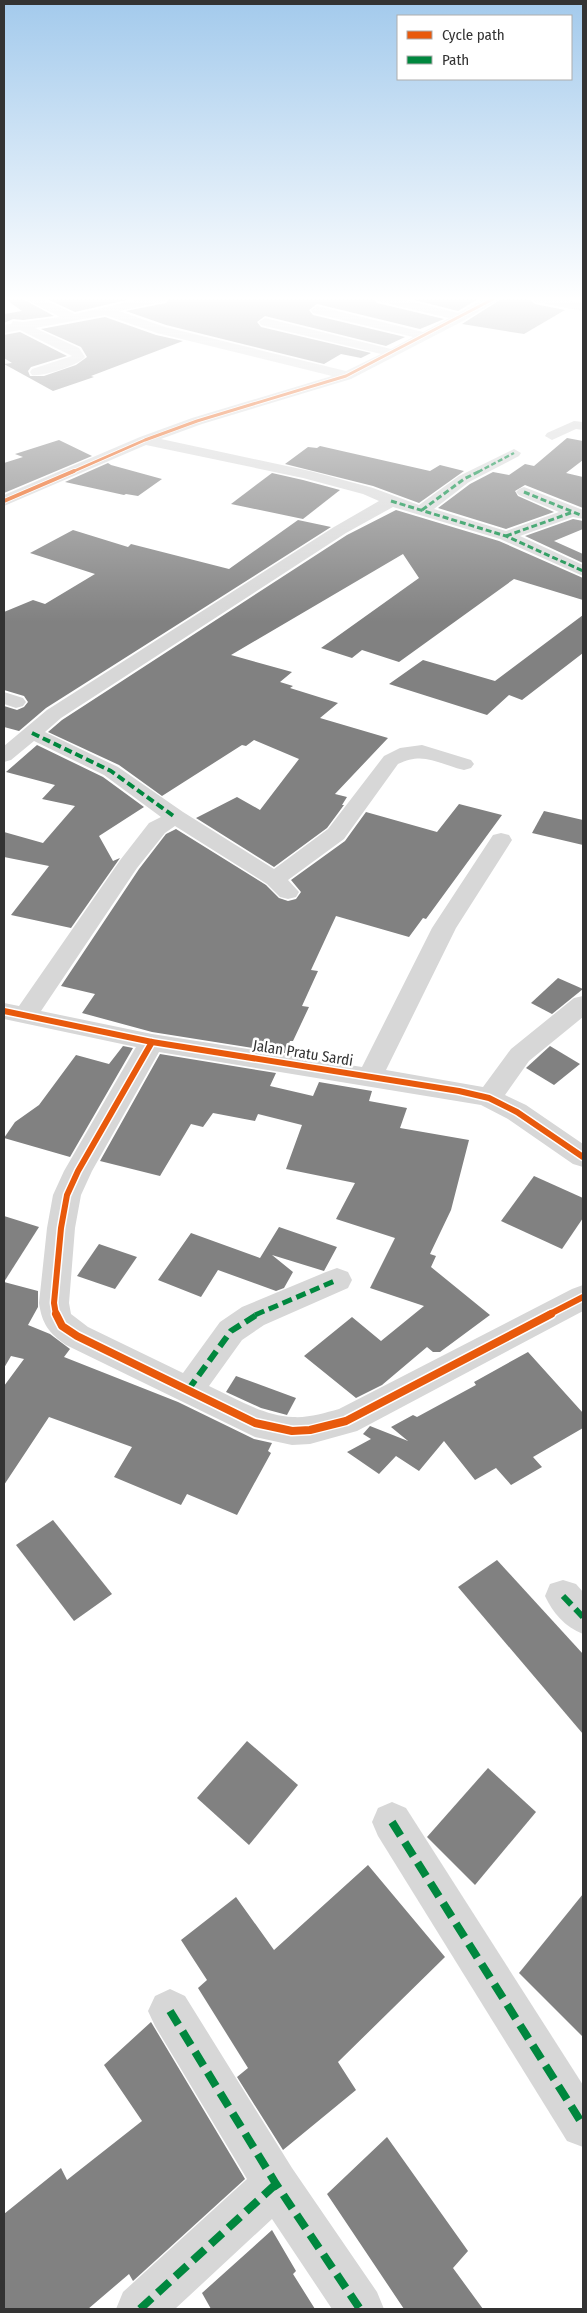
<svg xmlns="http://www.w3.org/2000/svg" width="587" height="2313" viewBox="0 0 587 2313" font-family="'Fira Sans Condensed',sans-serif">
	<rect width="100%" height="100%" fill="#fff"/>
	<!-- building -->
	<g fill="#818181">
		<polygon points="4,298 21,298 54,316 23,320 13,319 4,323 4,314 22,311"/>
		<polygon points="45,298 135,298 75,312"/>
		<polygon points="170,298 373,298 377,303 444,319 420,329 317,304 309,310 313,315 405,337 386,346 265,316 257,322 261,327 371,353 361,358 341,354 324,364 166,325 126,311 166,303"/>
		<polygon points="407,298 480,298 458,311"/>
		<polygon points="503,298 527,298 535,304 565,310 524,334 462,324"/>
		<polygon points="105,317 156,335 183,341 91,376 94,377 53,391 4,364 12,363 4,358 4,335 20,332 67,356 31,367 28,371 30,376 44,376 76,365 87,357 81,347 41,329"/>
		<polygon points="567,438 583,441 583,460 566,473 583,477 583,508 525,485 515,491 518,496 554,512 506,529 438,508 470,484 493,472 509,475 525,464 534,466"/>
		<polygon points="59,440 92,456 4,493 4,463 23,457 15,454"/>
		<polygon points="320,446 430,471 440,465 464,471 419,503 373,486 285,464 308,447 317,448"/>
		<polygon points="108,463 111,465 162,479 138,496 126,494 124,495 65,482"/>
		<polygon points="272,473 303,480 340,490 303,519 231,504"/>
		<polygon points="396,510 499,541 583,578 583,600 514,579 399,662 362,650 352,658 321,648 419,578 403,554 231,655 292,672 280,682 293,686 290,688 338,703 320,718 388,738 335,794 347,797 342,805 344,805 327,828 274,867 196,818 237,797 260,810 299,759 254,740 246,746 242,745 162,796 119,765 48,732 62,720 347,535"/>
		<polygon points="573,519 583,521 583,529 554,541 583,554 583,563 525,536"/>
		<polygon points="298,520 331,527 46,708 19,731 4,727 4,706 17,710 24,707 28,702 24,696 4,690 4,612 33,600 45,604 95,574 30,553 73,530 128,547 131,544 229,569"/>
		<polygon points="583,615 583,653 522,700 509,695 487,715 389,684 423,660 495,681"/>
		<polygon points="37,745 103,777 144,807 99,836 113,861 120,858 71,928 11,915 49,866 4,857 4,832 43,843 75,806 42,799 55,785 6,772"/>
		<polygon points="459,804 502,815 426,919 423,918 409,937 336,916 311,970 318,971 302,1006 309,1007 293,1041 290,1041 285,1053 152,1032 82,1013 95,994 61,986 139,869 166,834 176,829 266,885 279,898 288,901 296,899 301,892 291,880 345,841 366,812 437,832"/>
		<polygon points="544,811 583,820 583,845 532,833"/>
		<polygon points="558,978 583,989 552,1014 531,1003"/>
		<polygon points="123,1046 133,1048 70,1157 4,1138 15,1122 39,1105 76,1055 109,1064"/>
		<polygon points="550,1046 580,1064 554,1085 526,1068"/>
		<polygon points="160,1054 276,1073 270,1086 313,1096 319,1082 372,1091 369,1101 407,1108 400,1128 469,1140 451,1210 430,1254 436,1256 431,1267 490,1315 440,1352 433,1352 427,1347 382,1385 356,1398 304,1356 352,1317 381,1341 424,1306 370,1288 395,1238 336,1219 355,1183 286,1169 302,1125 258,1114 255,1121 213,1113 203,1127 191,1124 160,1176 100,1161"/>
		<polygon points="534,1176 583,1198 583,1218 562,1249 501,1221"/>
		<polygon points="4,1216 39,1227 4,1282"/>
		<polygon points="279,1227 337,1247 324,1271 272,1255 293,1272 284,1288 276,1291 218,1270 201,1297 158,1280 191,1233 260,1258"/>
		<polygon points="99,1244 137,1257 115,1289 77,1276"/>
		<polygon points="4,1282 38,1291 38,1307 28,1325 50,1334 70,1349 64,1357 178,1402 254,1439 272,1443 268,1451 271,1453 237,1515 187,1494 181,1505 114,1477 132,1447 49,1417 4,1485 4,1386 24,1359 11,1356 4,1368"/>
		<polygon points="528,1352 583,1413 583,1428 533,1457 542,1467 511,1485 496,1468 475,1480 444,1441 419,1471 396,1456 379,1474 347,1452 371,1439 363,1434 370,1426 408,1441 391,1427 413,1415 417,1417 476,1385 474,1382"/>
		<polygon points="236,1376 296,1398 287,1415 261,1408 226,1392"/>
		<polygon points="53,1520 112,1594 74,1621 16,1545"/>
		<polygon points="497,1560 583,1654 583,1734 458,1587"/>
		<polygon points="247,1741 298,1785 249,1845 197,1798"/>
		<polygon points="488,1768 536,1812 475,1885 427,1837"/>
		<polygon points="368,1865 445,1957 338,2062 356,2090 283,2150 237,2077 248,2068 198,1988 207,1980 181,1940 236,1897 274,1950"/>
		<polygon points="583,1894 583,2037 519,1973"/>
		<polygon points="151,2022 245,2179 133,2281 129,2274 88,2309 4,2309 4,2214 61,2168 67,2180 142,2121 104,2065"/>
		<polygon points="387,2137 468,2251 453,2268 483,2309 404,2309 327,2194"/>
		<polygon points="272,2230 296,2271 293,2274 315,2309 211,2309 202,2293"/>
	</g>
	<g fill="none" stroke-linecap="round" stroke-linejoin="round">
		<!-- minor -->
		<g fill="#d7d7d7" fill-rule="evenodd">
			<path d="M23,298h17l35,16 70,-16h23l-2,3 -47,10 46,16 181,44 35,-17 -120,-29 -2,-3 6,-4 126,31 22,-12 -100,-24 -2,-3 6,-4 106,26 26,-14 -72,-17 -2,-3h23l60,15 27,-15h16l-36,22 -114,59 -149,45 -41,15 149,32 63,17 46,17 40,-29 55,-27 7,4 -2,3 -50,26 -35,27 72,22 53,-19 -40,-17 -3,-3 3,-3 5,-2 59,23v9l-10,-2 -53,19 63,29v11l-83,-37 -107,-32 -47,26 -285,185 -16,14 73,35 65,45 91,57 54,-40 56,-73 16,-8 22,-3 49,15 3,4 -3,4 -7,2c-26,-6 -40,-19 -66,-6l-54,75 -56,41 11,12 -3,5 -8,2 -8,-2 -13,-13 -92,-58 -10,7 -28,35 -96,143 111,23 210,33 70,-139 61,-93 8,-2 8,2 3,5 -56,88 -70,142 97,17 28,-38 63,-51 9,-2v21l-54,44 -24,34 21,10 57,39v23l-10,-3 -65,-45 -27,-14 -322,-53 -67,119 -11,24 -6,33 -6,75 2,11 17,13 95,46 37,-51 22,-15 84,-35 11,-4 11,4 4,8 -4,8 -84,37 -22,15 -33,46c26,12 54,30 84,31 16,1 31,-4 46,-8l233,-120 11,-4v26l-226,120 -47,13 -18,1 -37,-8 -189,-92c-17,-12 -24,-21 -27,-42l8,-75 6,-33 11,-24 72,-124 -132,-28v-16l15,3 102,-147 28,-36 12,-6 -57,-42 -70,-34 -23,19 -7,2v-16l43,-36 287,-183 45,-26 -16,-7 -60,-16 -157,-33 -142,61v-11l136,-58 52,-19 140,-42 -175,-43 -52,-18 -70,13 44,20 6,9c-6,8 -43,20 -53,18l-2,-3 2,-3 40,-13 -52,-26 -16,3v-8l7,-1 2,-3 10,1 37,-5z"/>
			<polygon points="529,298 556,298 583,303 583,311 535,302"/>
			<polygon points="574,421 583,422 583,430 576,429 552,440 545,436 547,433"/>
			<polygon points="4,692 23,698 26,702 23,706 16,708 4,704"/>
			<path d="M563,1580l13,4 7,8v42c-18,-7 -30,-21 -38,-38l5,-12z"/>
			<polygon points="392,1802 406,1808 583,2085 583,2147 567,2141 378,1836 372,1822 378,1808"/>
			<polygon points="170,1989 185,1996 292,2168 377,2292 384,2309 332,2309 272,2219 175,2309 116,2309 123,2292 247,2179 155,2026 148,2011 155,1996"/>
		</g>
		<!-- quiet-far5 -->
		<polyline stroke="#00873e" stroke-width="2.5" stroke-dasharray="5 2.5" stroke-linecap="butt" points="478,472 514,453"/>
		<!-- quiet-far4 -->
		<g stroke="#00873e" stroke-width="3" stroke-dasharray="6 3" stroke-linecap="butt">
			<polyline points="524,492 583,516"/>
			<polyline points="391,501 506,536 583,571"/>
			<polyline points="422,510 464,479 480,471"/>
			<polyline points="506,536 573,512"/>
		</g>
		<!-- quiet-far3 -->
		<polyline stroke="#00873e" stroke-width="4" stroke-dasharray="8 4" stroke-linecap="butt" points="32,733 111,771 175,817"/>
		<!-- quiet-far2 -->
		<polyline stroke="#00873e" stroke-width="5" stroke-dasharray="10 5" stroke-linecap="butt" points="255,1315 337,1280"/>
		<!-- quiet-far1 -->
		<g stroke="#00873e" stroke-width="6" stroke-dasharray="12 6" stroke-linecap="butt">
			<polyline points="188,1390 231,1331 258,1314"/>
			<polyline points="563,1596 583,1617"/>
		</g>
		<!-- quiet -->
		<g stroke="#00873e" stroke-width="8" stroke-dasharray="16 8" stroke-linecap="butt">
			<polyline points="392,1822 583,2125"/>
			<polyline points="170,2011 276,2184 360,2309"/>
			<polyline points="140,2309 276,2184"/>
		</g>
		<!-- cycleway-far3 casing -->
		<g stroke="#fff" stroke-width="4.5">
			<polyline id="cycleway-far3" points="72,472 145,440 197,421 346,376 495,298"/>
		</g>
		<!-- cycleway-far2 casing -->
		<g stroke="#fff" stroke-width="5.5">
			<polyline id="cycleway-far2" points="4,501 74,471"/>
		</g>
		<!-- cycleway-far1 casing -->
		<g stroke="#fff" stroke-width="9">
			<g id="cycleway-far1">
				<polyline points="4,1011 152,1042 459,1091 489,1098 517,1112 583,1157"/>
				<polyline points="56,1315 54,1303 61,1228 67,1195 78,1171 152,1042"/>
				<polyline points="548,1315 583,1297"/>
			</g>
		</g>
		<!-- cycleway casing -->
		<g stroke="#fff" stroke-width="11">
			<polyline id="cycleway" points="56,1314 62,1326 77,1336 255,1423 292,1431 310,1430 346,1421 551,1314"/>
		</g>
		<!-- cycleway-far3 -->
		<use href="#cycleway-far3" stroke="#e8590c" stroke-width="3"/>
		<!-- cycleway-far2 -->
		<use href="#cycleway-far2" stroke="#e8590c" stroke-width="4"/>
		<!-- cycleway-far1 -->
		<use href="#cycleway-far1" stroke="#e8590c" stroke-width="6"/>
		<!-- cycleway -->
		<use href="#cycleway" stroke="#e8590c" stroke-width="8"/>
	</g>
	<!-- sky -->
	<linearGradient id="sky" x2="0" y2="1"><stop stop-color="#a3caec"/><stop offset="0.48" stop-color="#fff"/><stop offset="1" stop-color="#fff" stop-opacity="0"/></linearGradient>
	<rect width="587" height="622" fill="url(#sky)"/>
	<g text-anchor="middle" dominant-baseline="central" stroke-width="5" stroke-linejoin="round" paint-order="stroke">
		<!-- street labels -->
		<g font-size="15" fill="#333" stroke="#fff">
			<text transform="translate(303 1053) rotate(9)">Jalan Pratu Sardi</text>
		</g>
	</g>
	<!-- border -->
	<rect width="587" height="2313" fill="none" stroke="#333333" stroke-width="10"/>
	<!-- legend -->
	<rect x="397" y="15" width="175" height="65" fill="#ffffff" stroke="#adadad"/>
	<rect x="407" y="31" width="25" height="8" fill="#e8590c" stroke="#adadad"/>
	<text x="442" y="40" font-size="15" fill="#333333">Cycle path</text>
	<rect x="407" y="56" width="25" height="8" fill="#00873e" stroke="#adadad"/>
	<text x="442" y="65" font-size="15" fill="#333333">Path</text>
</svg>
